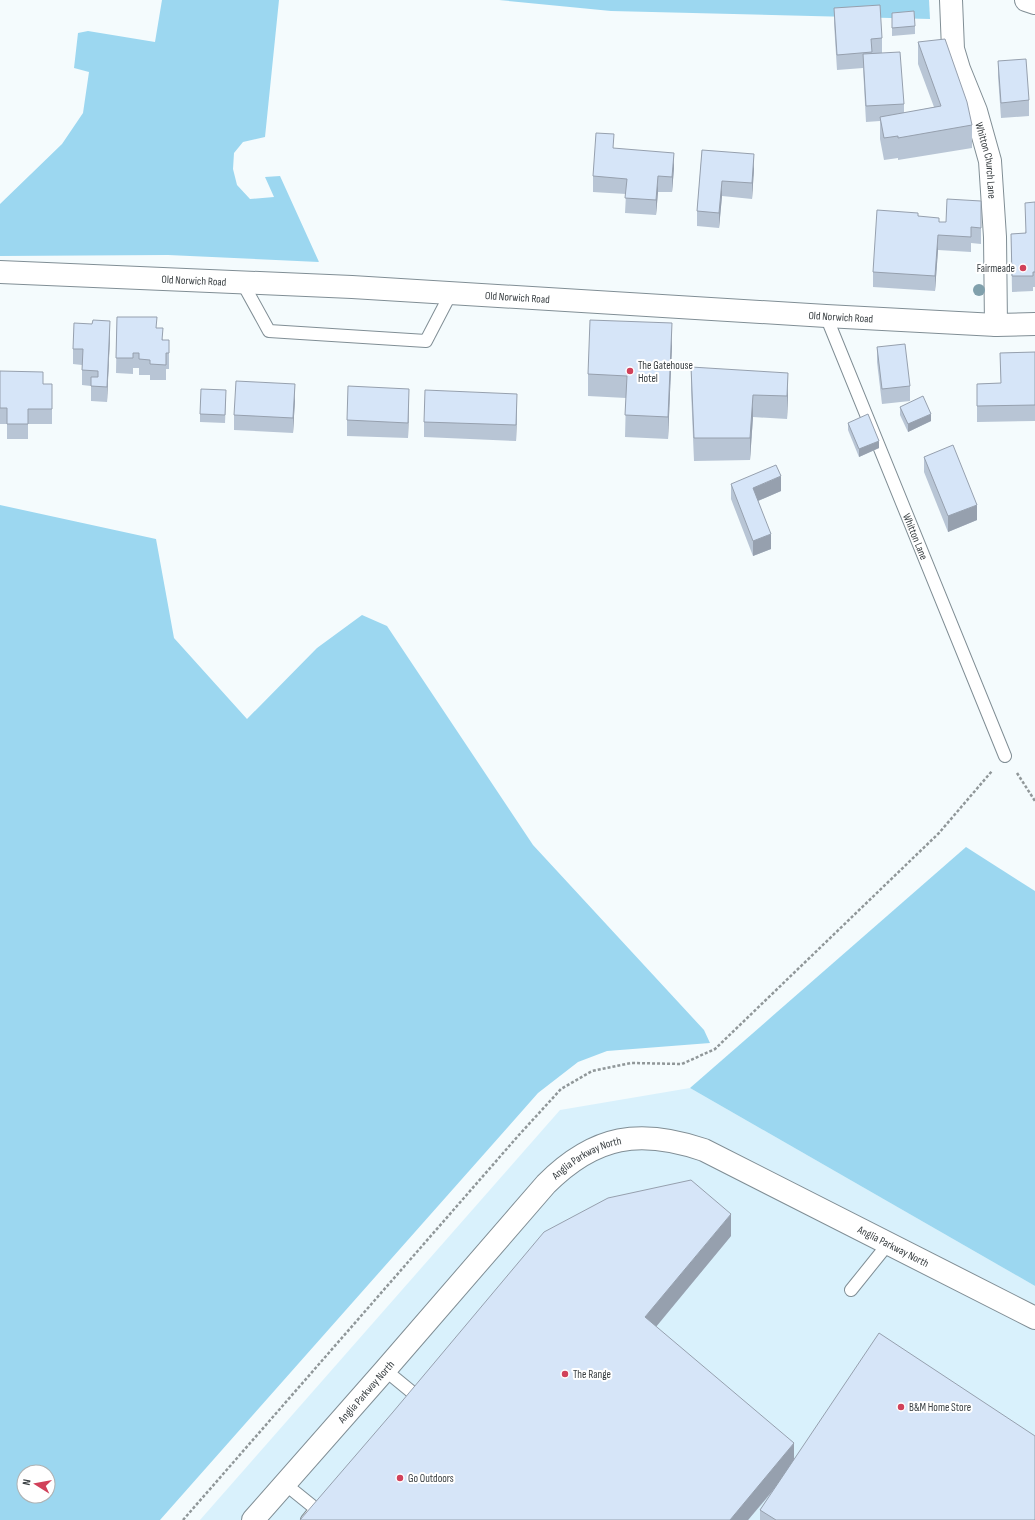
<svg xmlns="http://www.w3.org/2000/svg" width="1035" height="1520" viewBox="0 0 1035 1520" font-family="'Sofia Sans Condensed',sans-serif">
	<rect width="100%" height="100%" fill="#f4fbfd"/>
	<!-- built -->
	<polygon fill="#d9f1fc" points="690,1088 1035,1286 1035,1520 200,1520 560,1110"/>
	<!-- green -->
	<g fill="#9cd7f0" fill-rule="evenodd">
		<polygon points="162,0 279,0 265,137 243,142 234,153 233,169 237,185 250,199 274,197 265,177 280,176 319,262 168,255 0,256 0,204 62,144 83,113 89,72 74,68 78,33 88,31 155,42"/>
		<polygon points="499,0 929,0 930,19 611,11"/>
		<path d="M0,505l156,34 18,99 73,81 70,-71 45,-33 25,11 146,219 171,185 6,13 -103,8 -29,11 -40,31 -378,427h-160zM24,1472h24v24h-24z"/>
		<polygon points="966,847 1035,891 1035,1286 690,1088"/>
	</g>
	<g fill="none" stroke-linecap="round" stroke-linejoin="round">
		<!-- service casing -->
		<g stroke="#808e95" stroke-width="14">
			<g id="service">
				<polyline points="242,282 269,331 426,341 451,293"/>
				<path id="s1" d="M826,316l179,440"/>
				<polyline points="851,1290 888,1244"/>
				<polyline points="385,1370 413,1393"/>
				<polyline points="285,1484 316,1509 307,1520"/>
			</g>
		</g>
		<!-- minor casing -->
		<g stroke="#808e95" stroke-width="24">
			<g id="minor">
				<polyline points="1026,0 1035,3"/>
				<path id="s2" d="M0,272l352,15 474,29 170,9"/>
				<path id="s3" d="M253,1520l132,-150 161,-186c49,-49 94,-56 158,-34l331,168"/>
			</g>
		</g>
		<!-- tertiary casing -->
		<g stroke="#808e95" stroke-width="24">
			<g id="tertiary">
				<path id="s4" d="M951,0l2,49 6,20 17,42 14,50 5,76 1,88 39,-1"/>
			</g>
		</g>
		<!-- path -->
		<g stroke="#909799" stroke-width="2.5" stroke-dasharray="3 2" stroke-linecap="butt">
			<polyline points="1017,773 1035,801"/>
			<polyline points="183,1520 518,1136 561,1089 592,1071 631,1063 682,1064 715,1049 939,833 992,771"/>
		</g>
		<!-- service -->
		<use href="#service" stroke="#fff" stroke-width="12"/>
		<!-- minor -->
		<use href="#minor" stroke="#fff" stroke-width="22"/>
		<!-- tertiary -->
		<use href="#tertiary" stroke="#fff" stroke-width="22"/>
	</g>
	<!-- trees -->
	<circle fill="#80a0ac" cx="979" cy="290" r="6"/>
	<!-- wall -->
	<g fill="#b8c5d5">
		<polygon points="834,8 882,38 882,53 904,104 904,113 934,107 918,64 918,42 972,125 972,148 898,160 898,158 884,160 880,139 880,121 866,122 863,68 837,70 834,23"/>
		<polygon points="892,13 915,26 915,34 892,36"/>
		<polygon points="998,61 1029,100 1029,116 1001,118 998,76"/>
		<polygon points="614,149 674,168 672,192 658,192 656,215 625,213 626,194 593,192 593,176"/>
		<polygon points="702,150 754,169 752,199 722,196 719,228 697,226 697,211"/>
		<polygon points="1035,202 1035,287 1033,287 1033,291 1012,292 1011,234 1025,233"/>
		<polygon points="918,216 939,222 981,228 981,244 971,243 971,252 938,250 935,291 873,287 873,272"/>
		<polygon points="117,317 157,328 163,340 169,340 169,369 166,369 166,380 150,380 150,375 139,375 139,368 133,368 133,374 116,373"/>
		<polygon points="110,336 107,402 91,401 91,386 82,385 82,365 73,364 73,349"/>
		<polygon points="672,346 668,439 625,437 626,398 588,396 588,374"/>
		<polygon points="877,347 910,386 910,401 882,404 877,362"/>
		<polygon points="1035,352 1035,421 977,422 977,384 1001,383 1000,353"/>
		<polygon points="691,367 788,395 787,419 753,417 750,460 694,461 691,390"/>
		<polygon points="0,371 43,384 52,384 52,424 28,424 28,439 7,439 7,424 0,424"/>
		<polygon points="226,398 225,423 200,422 200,414"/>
		<polygon points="295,400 293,433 234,430 234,415"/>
		<polygon points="409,404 408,438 347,436 347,420"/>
		<polygon points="900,407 931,421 908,432 900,415"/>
		<polygon points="517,409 516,441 424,437 424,422"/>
		<polygon points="848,423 879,448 859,457 848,430"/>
		<polygon points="924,457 977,520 948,532 924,472"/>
		<polygon points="731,484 781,491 758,501 771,549 753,556 731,499"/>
		<polygon points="731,1236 656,1327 794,1459 1035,1520 760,1520 760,1510 773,1491 748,1520 300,1520"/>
	</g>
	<!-- shaded-wall -->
	<g fill="#96a0ae">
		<polygon points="674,153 674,168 672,192 672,177"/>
		<polygon points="754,154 754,169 752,199 752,183"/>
		<polygon points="658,176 658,192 656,215 656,200"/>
		<polygon points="722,181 722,196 719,228 719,213"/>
		<polygon points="938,235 938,250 935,291 935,276"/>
		<polygon points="110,321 110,336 107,402 107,387"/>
		<polygon points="672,323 672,346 668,439 668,417"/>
		<polygon points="788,373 788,395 787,419 787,396"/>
		<polygon points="295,384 295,400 293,433 293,418"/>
		<polygon points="409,389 409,404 408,438 408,423"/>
		<polygon points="517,394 517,409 516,441 516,425"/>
		<polygon points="753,395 753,417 750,460 750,438"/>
		<polygon points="931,414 931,421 908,432 908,424"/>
		<polygon points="879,441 879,448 859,457 859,449"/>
		<polygon points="781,476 781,491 753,503 753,488"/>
		<polygon points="977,505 977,520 948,532 948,516"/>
		<polygon points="771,534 771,549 753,556 753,541"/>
		<polygon points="731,1214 731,1236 645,1340 645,1317"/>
		<polygon points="794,1443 794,1465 748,1520 730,1520"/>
	</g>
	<!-- building -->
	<g fill="#d6e5f8" stroke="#96a0ae">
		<polygon points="880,5 882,38 871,39 872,52 837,55 834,8"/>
		<polygon points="914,11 915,26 892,28 892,13"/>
		<polygon points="945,39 967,102 972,125 898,138 898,136 884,138 880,117 941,106 918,42"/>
		<polygon points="900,52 904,104 866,106 863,54"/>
		<polygon points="1026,59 1029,100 1001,103 998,61"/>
		<polygon points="596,133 614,134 613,148 674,153 672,177 658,176 656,200 625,198 627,179 593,176"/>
		<polygon points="702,150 754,154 752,183 722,181 719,213 697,211"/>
		<polygon points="947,199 981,201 981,228 971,227 971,237 938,235 935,276 873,272 877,210 918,213 918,216 939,218 939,222 946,222"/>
		<polygon points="1035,202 1035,272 1033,272 1033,276 1012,276 1011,234 1026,233 1025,203"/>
		<polygon points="117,317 157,317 156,328 163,328 162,340 169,340 169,353 166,353 166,365 150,364 150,360 139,359 139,353 133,353 133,358 116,358"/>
		<polygon points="93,320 110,321 107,387 91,386 91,377 98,377 98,371 82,370 83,349 73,349 74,323 92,324"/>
		<polygon points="590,320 672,323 668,417 625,415 627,376 588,374"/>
		<polygon points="905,344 910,386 882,389 877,347"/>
		<polygon points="1035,352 1035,405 977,406 977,384 1001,383 1000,353"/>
		<polygon points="691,367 788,373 787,396 753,395 750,438 694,438"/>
		<polygon points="0,371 43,372 43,384 52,384 52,409 28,409 28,424 7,424 7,408 0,408"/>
		<polygon points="236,381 295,384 293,418 234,415"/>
		<polygon points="348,386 409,389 408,423 347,420"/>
		<polygon points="201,389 226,390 225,415 200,414"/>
		<polygon points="425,390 517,394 516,425 424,422"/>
		<polygon points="923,396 931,414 908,424 900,407"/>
		<polygon points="868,414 879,441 859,449 848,423"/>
		<polygon points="953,445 977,505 948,516 924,457"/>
		<polygon points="776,465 781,476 753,488 771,534 753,541 731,484"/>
		<polygon points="691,1180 731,1214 645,1317 794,1443 730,1520 300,1520 393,1412 544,1232 608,1198"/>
		<polygon points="879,1333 1035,1436 1035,1520 776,1520 760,1510"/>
	</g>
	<!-- markers -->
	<g fill="#d1415a" stroke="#fff" stroke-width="1.5">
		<circle cx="1023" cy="268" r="4"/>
		<circle cx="630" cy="371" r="4"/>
		<circle cx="565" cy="1374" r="4"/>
		<circle cx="901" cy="1407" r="4"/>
		<circle cx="400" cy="1478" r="4"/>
	</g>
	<g text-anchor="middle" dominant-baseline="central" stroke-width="4" stroke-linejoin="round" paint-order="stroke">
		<!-- street labels -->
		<g font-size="11" fill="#383e41" stroke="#fff">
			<text stroke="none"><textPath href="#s4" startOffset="166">Whitton Church Lane</textPath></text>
			<text stroke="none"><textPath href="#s2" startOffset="194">Old Norwich Road</textPath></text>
			<text stroke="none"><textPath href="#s2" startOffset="518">Old Norwich Road</textPath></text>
			<text stroke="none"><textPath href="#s2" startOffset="842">Old Norwich Road</textPath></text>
			<text stroke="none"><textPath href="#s1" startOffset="238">Whitton Lane</textPath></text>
			<text stroke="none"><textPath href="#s3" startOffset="495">Anglia Parkway North</textPath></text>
			<text stroke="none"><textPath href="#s3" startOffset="831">Anglia Parkway North</textPath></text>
			<text stroke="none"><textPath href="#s3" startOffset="171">Anglia Parkway North</textPath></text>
		</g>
		<!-- poi labels -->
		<g font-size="11" fill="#383e41" stroke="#fff" text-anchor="start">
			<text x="1015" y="268" text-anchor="end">Fairmeade</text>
			<text x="638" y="365">The Gatehouse<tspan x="638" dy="13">Hotel</tspan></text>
			<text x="573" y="1374">The Range</text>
			<text x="909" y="1407">B&amp;M Home Store</text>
			<text x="408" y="1478">Go Outdoors</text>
		</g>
	</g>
	<!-- north arrow -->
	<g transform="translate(36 1484) rotate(281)"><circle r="19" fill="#ffffff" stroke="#afb2b3"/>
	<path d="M0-3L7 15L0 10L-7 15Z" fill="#d1415a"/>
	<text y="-6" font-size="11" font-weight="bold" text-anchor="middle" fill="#383e41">N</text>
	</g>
</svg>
